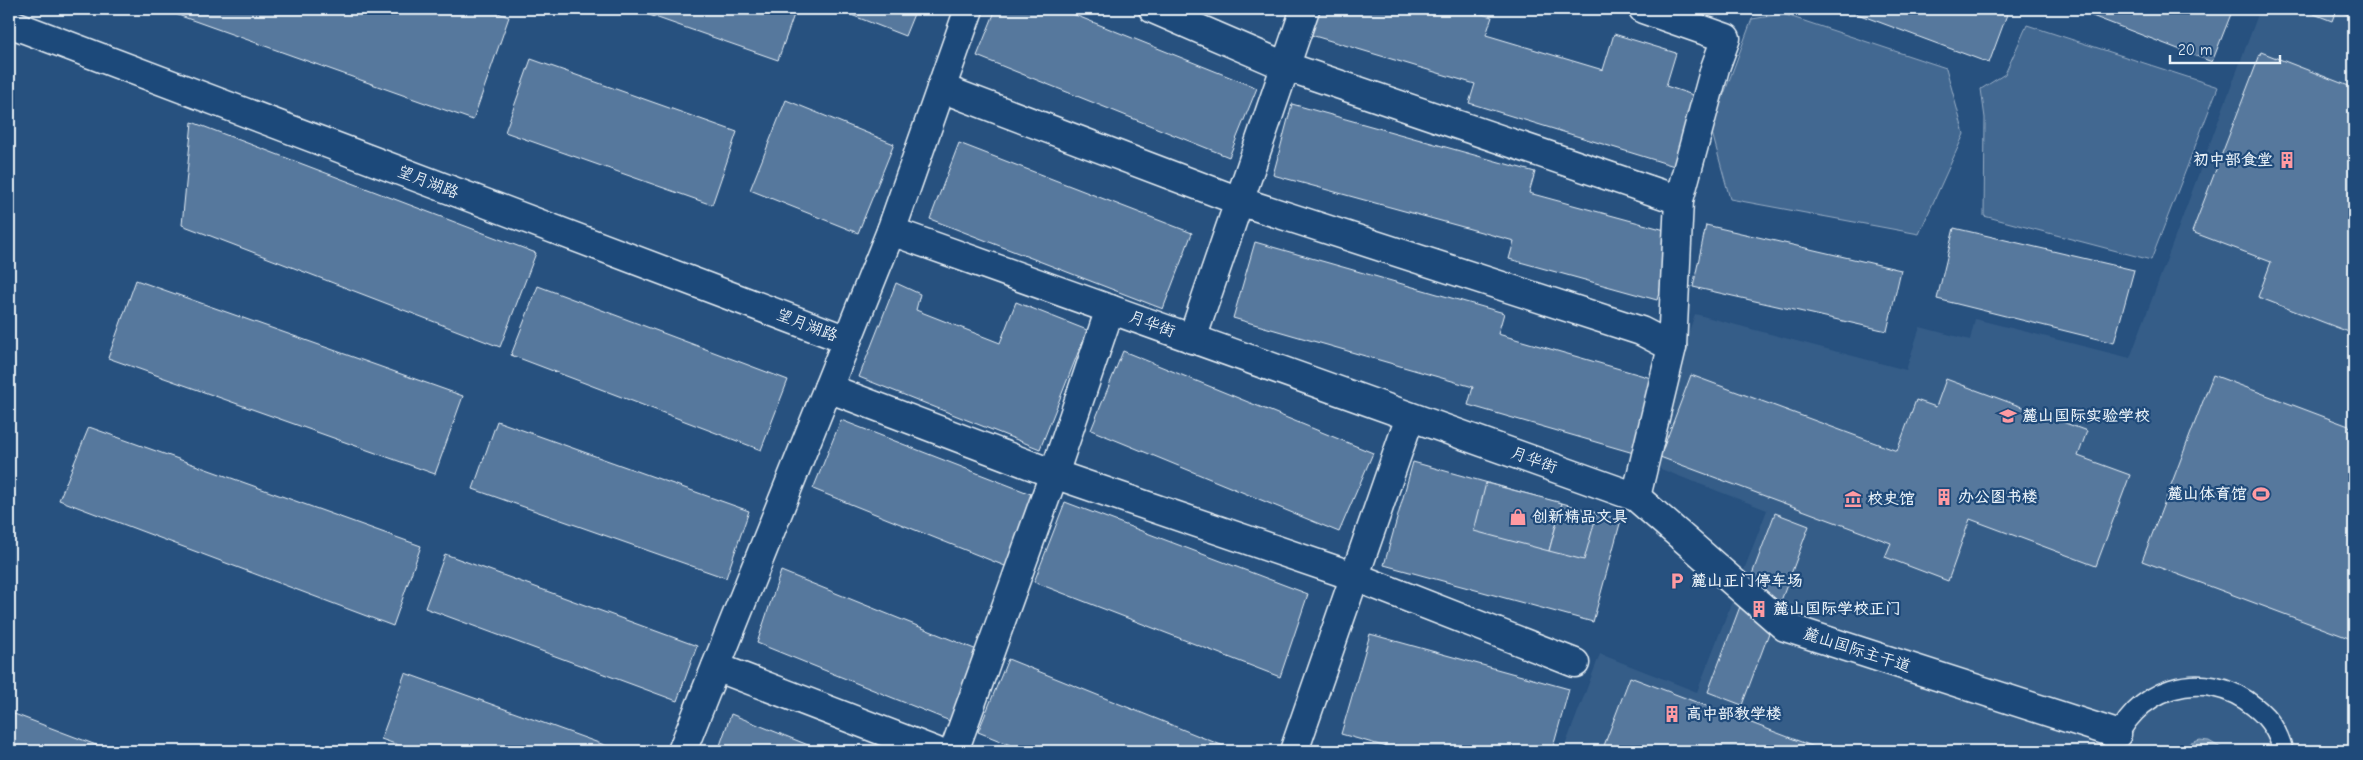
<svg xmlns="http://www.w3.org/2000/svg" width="2363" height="760" viewBox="0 0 2363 760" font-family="'Comic Neue','LXGW WenKai TC',sans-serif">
	<rect width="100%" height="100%" fill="#27517f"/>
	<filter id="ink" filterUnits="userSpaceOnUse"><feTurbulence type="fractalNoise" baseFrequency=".02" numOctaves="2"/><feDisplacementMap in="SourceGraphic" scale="10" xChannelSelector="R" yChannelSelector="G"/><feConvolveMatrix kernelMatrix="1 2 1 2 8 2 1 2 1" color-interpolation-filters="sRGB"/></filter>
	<g filter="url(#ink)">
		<!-- built -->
		<polygon fill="#355d88" points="2260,9 2354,9 2354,751 1563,751 1600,654 1697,692 1767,510 1645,463 1695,314 1906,370 1920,327 1970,340 1975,319 2130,358"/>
		<!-- green -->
		<g fill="#436891" stroke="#96acc4">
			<polygon points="1783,14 1946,68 1964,134 1919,234 1730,199 1711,129 1752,19"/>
			<polygon points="2027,25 2218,87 2151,260 1984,216 1985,118 1981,89 2005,74"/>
		</g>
		<!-- water -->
		<polygon fill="#6b8aaa" stroke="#9db3c9" points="2200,740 2209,741 2226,751 2180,751 2191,743"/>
		<!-- building -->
		<g fill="#57789d" stroke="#e8f1f8">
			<polygon points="161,9 487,9 509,17 473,120"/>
			<polygon points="632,9 796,9 778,60"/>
			<polygon points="836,9 916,9 905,36"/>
			<polygon points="996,9 1060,9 1257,88 1229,157 977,56"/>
			<polygon points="1319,9 1465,9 1492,17 1486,35 1603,70 1614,34 1676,53 1666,86 1705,99 1684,169 1469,103 1475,84 1311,35"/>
			<polygon points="1844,9 2009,9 1989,63"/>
			<polygon points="2074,9 2233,9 2212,62"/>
			<polygon points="2301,9 2354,9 2354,17 2336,10 2332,21"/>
			<polygon points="2261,52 2354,88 2354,334 2258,297 2271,262 2192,232"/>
			<polygon points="531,59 737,132 712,205 505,132"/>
			<polygon points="786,100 894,144 858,233 750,190"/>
			<polygon points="1292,104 1535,172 1529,193 1676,233 1657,300 1509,259 1514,241 1273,175"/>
			<polygon points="192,122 536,253 500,347 182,225"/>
			<polygon points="959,143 1192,233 1163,309 930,219"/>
			<polygon points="1706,225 1901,270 1887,331 1693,287"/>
			<polygon points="1954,228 2134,270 2114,343 1937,299"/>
			<polygon points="1255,242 1504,313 1498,334 1658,380 1637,454 1468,405 1473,387 1233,318"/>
			<polygon points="136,280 463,396 435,474 108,358"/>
			<polygon points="896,283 920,294 916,310 1000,343 1016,302 1087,330 1040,449 859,377"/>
			<polygon points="538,286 788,380 761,450 511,355"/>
			<polygon points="1123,351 1373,453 1339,532 1091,430"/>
			<polygon points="1691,375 1897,451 1916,400 1936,407 1946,379 2087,431 2078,456 2130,475 2096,566 1970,519 1948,581 1885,557 1891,543 1660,457"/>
			<polygon points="2213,375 2354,428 2354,640 2142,561"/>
			<polygon points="841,420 1036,496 1010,568 813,489"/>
			<polygon points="497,421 749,511 726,578 473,489"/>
			<polygon points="89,427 421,546 393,626 59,500"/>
			<polygon points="1413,462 1621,520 1593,622 1384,565"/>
			<polygon points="1486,483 1562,503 1549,551 1474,531"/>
			<polygon points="1065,502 1308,594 1280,677 1034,582"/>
			<polygon points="1562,503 1597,513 1584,560 1549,551"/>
			<polygon points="1775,513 1809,526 1742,705 1708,692"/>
			<polygon points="445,554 697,646 677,701 425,608"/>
			<polygon points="781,571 977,650 950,721 757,643"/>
			<polygon points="1370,634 1569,689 1552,751 1401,751 1341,734"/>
			<polygon points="1008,659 1236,751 1025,751 978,732"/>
			<polygon points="405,673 621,751 415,751 381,739"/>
			<polygon points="1630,677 1825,751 1602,751"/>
			<polygon points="9,712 112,751 9,751"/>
			<polygon points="731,714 823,751 718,751"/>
		</g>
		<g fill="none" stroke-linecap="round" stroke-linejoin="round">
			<!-- lane casing -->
			<g stroke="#e8f1f8" stroke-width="22">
				<path id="lane" d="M2112,751c19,-63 92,-87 143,-44 14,11 24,27 28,44"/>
			</g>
			<!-- street casing -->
			<g stroke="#e8f1f8" stroke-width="31">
				<g id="street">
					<polyline points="1153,9 1285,66 1679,200"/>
					<polyline points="1643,9 1726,38 1715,68 1679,200 1672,347"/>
					<polyline points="9,23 847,340"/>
					<polyline points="941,88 1239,201 1641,331 1672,347 1636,497"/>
					<polyline points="891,231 1636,497 1785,627 2117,734"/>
					<polyline points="1192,339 1305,9"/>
					<polyline points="828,388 1054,474 1353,576 1575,663"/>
					<polyline points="716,667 935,751"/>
					<polyline points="682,751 891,231 969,9"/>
					<polyline points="954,751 1054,474 1110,309"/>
					<polyline points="1294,751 1410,417"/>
				</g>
			</g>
			<!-- lane -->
			<use href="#lane" stroke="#1f4a7a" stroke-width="19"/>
			<!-- street -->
			<use href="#street" stroke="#1f4a7a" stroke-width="28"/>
		</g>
	</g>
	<!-- icons -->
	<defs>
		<g id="building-bare" transform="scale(1.35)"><path d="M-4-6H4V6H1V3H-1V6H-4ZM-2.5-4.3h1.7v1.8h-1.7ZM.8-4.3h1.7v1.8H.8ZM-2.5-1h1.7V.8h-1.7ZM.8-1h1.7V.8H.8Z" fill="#ff9aa2" stroke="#1f4a7a" stroke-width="2.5" paint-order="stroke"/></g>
		<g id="school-bare" transform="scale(1.35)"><path d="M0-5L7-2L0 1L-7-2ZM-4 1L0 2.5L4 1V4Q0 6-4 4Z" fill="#ff9aa2" stroke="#1f4a7a" stroke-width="2.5" paint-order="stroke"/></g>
		<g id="stadium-bare" transform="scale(1.35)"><path d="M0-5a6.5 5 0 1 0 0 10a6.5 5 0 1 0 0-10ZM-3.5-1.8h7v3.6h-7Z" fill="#ff9aa2" stroke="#1f4a7a" stroke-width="2.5" paint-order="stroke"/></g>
		<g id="museum-bare" transform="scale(1.35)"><path d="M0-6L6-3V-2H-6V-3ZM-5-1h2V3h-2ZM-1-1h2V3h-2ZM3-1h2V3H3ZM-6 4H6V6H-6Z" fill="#ff9aa2" stroke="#1f4a7a" stroke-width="2.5" paint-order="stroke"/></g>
		<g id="shop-bare" transform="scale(1.35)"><path d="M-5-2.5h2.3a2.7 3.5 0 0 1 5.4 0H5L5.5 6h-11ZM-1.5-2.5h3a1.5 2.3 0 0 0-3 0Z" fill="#ff9aa2" stroke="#1f4a7a" stroke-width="2.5" paint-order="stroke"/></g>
		<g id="parking-bare" transform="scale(1.35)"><path d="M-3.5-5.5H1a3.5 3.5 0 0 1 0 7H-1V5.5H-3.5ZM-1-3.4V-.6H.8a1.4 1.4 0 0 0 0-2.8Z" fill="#ff9aa2" stroke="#1f4a7a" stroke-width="2.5" paint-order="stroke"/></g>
	</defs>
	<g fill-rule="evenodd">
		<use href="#building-bare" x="2287" y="160"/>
		<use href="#school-bare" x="2008" y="416"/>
		<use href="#stadium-bare" x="2261" y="494"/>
		<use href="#building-bare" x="1944" y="497"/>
		<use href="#museum-bare" x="1853" y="499"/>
		<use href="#shop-bare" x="1518" y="517"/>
		<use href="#parking-bare" x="1677" y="581"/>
		<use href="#building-bare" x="1759" y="609"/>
		<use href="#building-bare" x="1672" y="714"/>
	</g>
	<g text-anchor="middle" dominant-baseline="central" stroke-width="4.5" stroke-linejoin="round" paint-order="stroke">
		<!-- poi labels -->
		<g font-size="16" font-weight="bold" fill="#e8f1f8" stroke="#1f4a7a" text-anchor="start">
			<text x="2273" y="160" text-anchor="end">初中部食堂</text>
			<text x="2022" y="416">麓山国际实验学校</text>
			<text x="2247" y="494" text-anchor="end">麓山体育馆</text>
			<text x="1958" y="497">办公图书楼</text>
			<text x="1867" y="499">校史馆</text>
			<text x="1532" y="517">创新精品文具</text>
			<text x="1691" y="581">麓山正门停车场</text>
			<text x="1773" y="609">麓山国际学校正门</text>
			<text x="1686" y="714">高中部教学楼</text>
		</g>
		<!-- street labels -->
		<g font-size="16" fill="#e8f1f8" stroke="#1f4a7a">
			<text transform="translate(428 182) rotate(21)">望月湖路</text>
			<text transform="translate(1152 324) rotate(20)">月华街</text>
			<text transform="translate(807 325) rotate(21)">望月湖路</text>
			<text transform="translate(1534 460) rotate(20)">月华街</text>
			<text transform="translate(1857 650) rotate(18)">麓山国际主干道</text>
		</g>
	</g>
	<!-- margin -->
	<rect width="2363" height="760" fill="none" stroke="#1f4a7a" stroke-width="30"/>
	<rect x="15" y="15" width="2333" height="730" fill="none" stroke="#e8f1f8" stroke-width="2" filter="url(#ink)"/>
	<!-- scale -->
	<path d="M2170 55v8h110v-8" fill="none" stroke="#e8f1f8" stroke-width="2.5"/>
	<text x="2178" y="55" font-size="15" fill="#e8f1f8" stroke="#1f4a7a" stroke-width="4" paint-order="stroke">20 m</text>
</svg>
